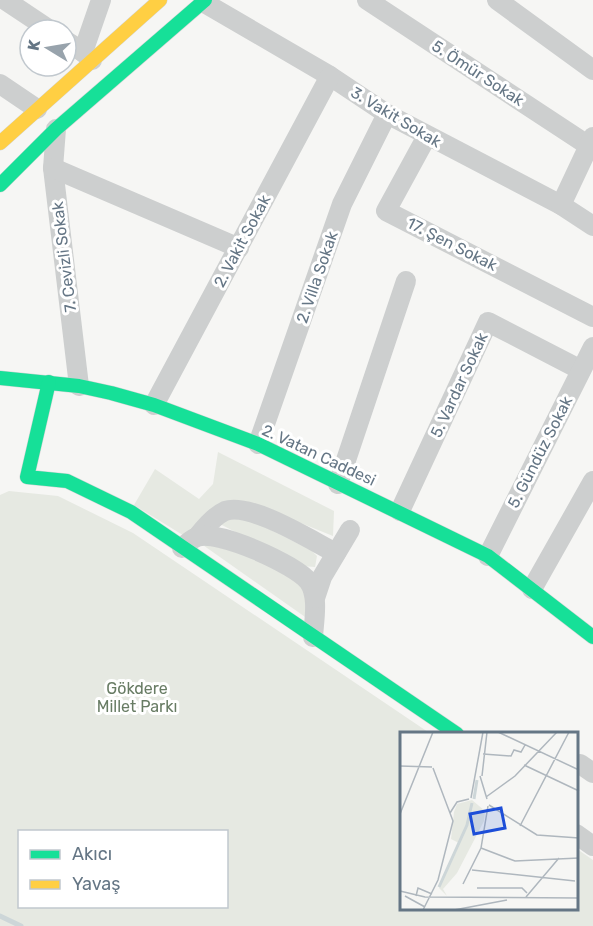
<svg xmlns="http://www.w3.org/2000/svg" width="593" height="926" viewBox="0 0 593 926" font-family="Rubik,sans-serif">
	<rect width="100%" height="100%" fill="#f6f6f4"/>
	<!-- green -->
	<g fill="#e6e9e2" fill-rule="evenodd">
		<polygon points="218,452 334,511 333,536 256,505 186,537 134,505 155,469 199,499 213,484"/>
		<path d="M9,491l49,5 75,37 298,201h-30v176h175l1,-61 16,11v66h-593v-431zM20,832h206v74h-206z"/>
		<polygon points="230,515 259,524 311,550 317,556 315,567 301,566 220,524"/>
		<path d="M200,543c24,5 95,23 104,48 3,8 3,19 4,28z"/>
	</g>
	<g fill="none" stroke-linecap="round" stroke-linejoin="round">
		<!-- stream -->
		<polyline stroke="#cdd6d8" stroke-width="5" points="0,916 21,926"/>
		<!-- fast casing -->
		<g stroke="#d2d4d4" stroke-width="15">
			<g id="fast">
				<polyline points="0,185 56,129 205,0"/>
				<polyline points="0,378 79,386 111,393 154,405 258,444 488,556 593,637"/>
				<polyline points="49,382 27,477 67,481 131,512 457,734"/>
			</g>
		</g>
		<!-- slow casing -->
		<g stroke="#d2d4d4" stroke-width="15">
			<polyline id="slow" points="0,143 160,0"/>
		</g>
		<!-- street -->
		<g stroke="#cdcfcf" stroke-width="20">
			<polyline points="5,0 50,30"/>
			<polyline points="367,0 589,146"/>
			<polyline points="497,0 593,70"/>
			<polyline points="203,2 330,76 387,114 561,205 593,226"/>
			<polyline points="66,41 83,52"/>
			<polyline points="92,60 83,52 101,0"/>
			<polyline points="0,84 37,109"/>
			<polyline points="56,129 53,168 79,386"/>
			<polyline points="427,136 386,211 593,317"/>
			<polyline points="53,168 239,248"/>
			<polyline points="561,205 593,137"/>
			<polyline points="154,405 330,76"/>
			<polyline points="258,444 342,204 387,114"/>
			<polyline points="338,484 406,281"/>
			<polyline points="400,511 488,322 581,370"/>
			<path d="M198,536c7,-9 16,-20 27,-25 26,-9 87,30 111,42"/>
			<path d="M182,548c4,-4 10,-9 15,-11 20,-8 100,28 112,45 10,15 5,38 4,55"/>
			<polyline points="488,556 593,347"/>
			<polyline points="532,589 593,481"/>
			<polyline points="315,598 322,577 350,530"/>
			<polyline points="580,764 593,773"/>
			<polyline points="576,834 593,846"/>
		</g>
		<!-- fast -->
		<use href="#fast" stroke="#16e098" stroke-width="14"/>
		<!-- slow -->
		<use href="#slow" stroke="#ffcf43" stroke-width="14"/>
	</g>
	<g text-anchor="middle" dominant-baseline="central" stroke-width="6" stroke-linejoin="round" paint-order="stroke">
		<!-- street labels -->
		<g font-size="16" fill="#657685" stroke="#fff">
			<text transform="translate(478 73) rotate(33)">5. Ömür Sokak</text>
			<text transform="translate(396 117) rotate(31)">3. Vakit Sokak</text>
			<text transform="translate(242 241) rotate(-62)">2. Vakit Sokak</text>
			<text transform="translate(452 244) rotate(27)">17. Şen Sokak</text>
			<text transform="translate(64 257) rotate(-97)">7. Cevizli Sokak</text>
			<text transform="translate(317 277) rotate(-71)">2. Villa Sokak</text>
			<text transform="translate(459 385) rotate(-65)">5. Vardar Sokak</text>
			<text transform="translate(540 452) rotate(-63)">5. Gündüz Sokak</text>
			<text transform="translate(319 455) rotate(25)">2. Vatan Caddesi</text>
		</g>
		<!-- park labels -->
		<g font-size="16" fill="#687c64" stroke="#fff">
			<text x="137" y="688">Gökdere<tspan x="137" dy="18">Millet Parkı</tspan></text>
		</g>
	</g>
	<!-- overview -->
	<g transform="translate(400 732)">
		<rect width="178" height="178" fill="#f6f6f4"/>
		<path d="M72,68l13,11 -1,10 -27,52 -14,16 4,7 -8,-8 20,-45 -8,-4 3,-27 3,-8z" fill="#e6e9e2"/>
		<path fill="none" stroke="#cdd6d8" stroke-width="3" d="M74,67l3,-19M39,155l28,-62 5,-22"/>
		<path fill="none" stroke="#afb7be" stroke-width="1.5" d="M98,0l81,38M83,22l28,2 3,-6 7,2 4,-7M124,33l55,26M0,34l32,1M80,44l7,23M82,44l5,-44M86,65l29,-21 42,-44M71,66l12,-66M89,73l48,30 42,3M50,81l7,-11 12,-3M0,82l33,-82M120,94l49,-94M81,116l34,13 64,-3M72,138l103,11M63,152l18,-36 7,-42M77,156h45l5,5M0,159l25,6 154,1M5,164l20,11M16,164l2,-8 14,6M126,165l33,-39M23,178l15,-30 15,-59 -20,-53M54,178l53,-10"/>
		<path fill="#1d4ed8" fill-opacity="0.15" stroke="#1d4ed8" stroke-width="3" d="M101,76l4,20 -31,6 -4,-20z"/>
		<rect width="178" height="178" fill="none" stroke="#657685" stroke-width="3"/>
	</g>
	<!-- legend -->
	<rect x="18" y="830" width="210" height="78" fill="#ffffff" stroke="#c1c8ce" stroke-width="1.5"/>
	<rect x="30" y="850" width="30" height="9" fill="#16e098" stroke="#c1c8ce" stroke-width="1.5"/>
	<text x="72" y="860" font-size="18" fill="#657685">Akıcı</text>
	<rect x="30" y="880" width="30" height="9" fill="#ffcf43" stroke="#c1c8ce" stroke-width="1.5"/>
	<text x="72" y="890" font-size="18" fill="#657685">Yavaş</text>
	<!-- north arrow -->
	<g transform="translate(48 48) rotate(281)"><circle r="28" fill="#ffffff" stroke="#c1c8ce" stroke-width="1.5"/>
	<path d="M0-4.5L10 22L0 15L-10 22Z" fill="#98a3ac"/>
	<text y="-9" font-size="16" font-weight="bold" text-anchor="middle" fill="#657685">K</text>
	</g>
</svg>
